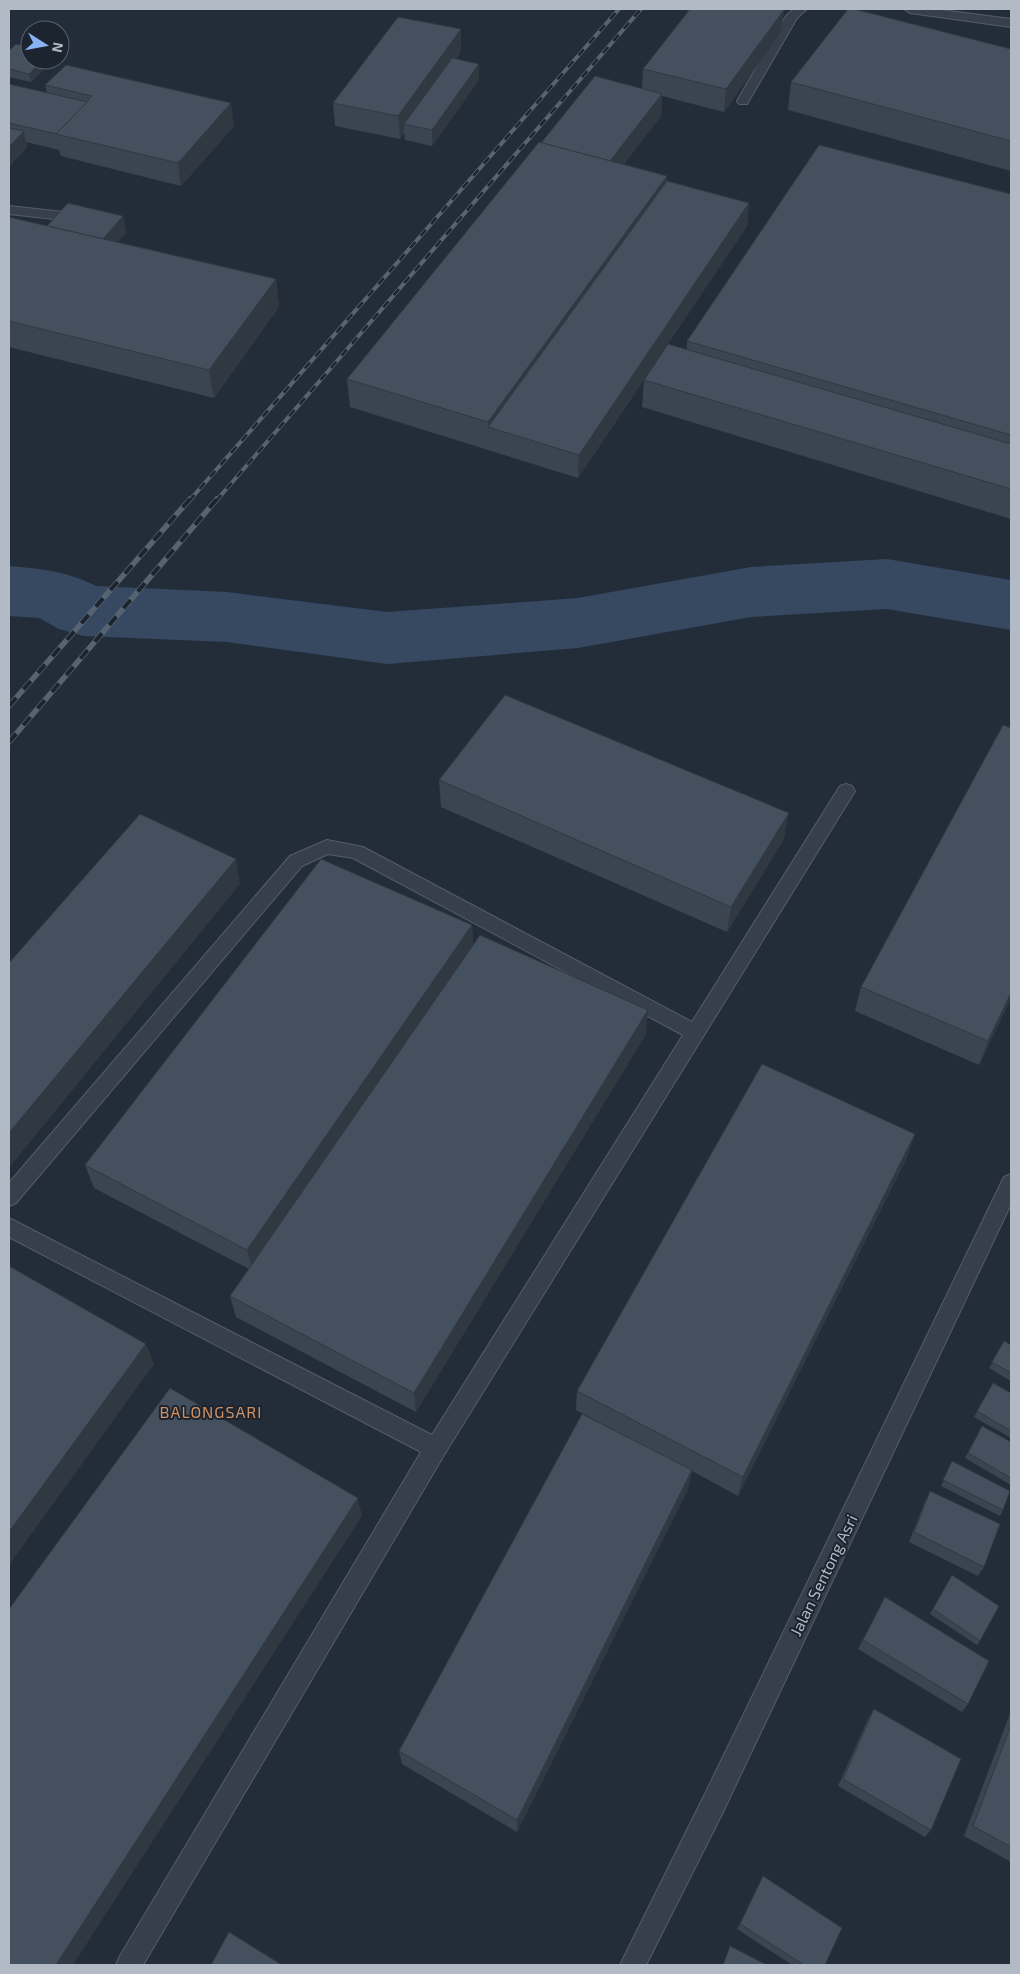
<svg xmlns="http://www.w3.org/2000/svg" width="1020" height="1974" viewBox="0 0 1020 1974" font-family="'Exo 2',sans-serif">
	<rect width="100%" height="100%" fill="#232d3a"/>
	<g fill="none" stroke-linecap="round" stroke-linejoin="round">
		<!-- river -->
		<path fill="#364961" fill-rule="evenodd" d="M887,559l124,21v50l-124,-21 -136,8 -173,31 -191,16 -160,-22 -143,-6 -25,-7 -20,-11 -30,-2v-50c33,3 57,5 87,20l131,6 160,20 191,-14 173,-31z"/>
		<!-- lane casing -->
		<g stroke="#555d68" stroke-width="2">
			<g id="lane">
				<polygon points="794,9 807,9 797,18 747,104 739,104 737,101 786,16"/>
				<polygon points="904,9 934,9 1011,19 1011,27 910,13"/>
				<polygon points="9,206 82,214 89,218 82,222 9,214"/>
				<polygon points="846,784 852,786 855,791 852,796 444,1455 143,1965 116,1965 120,1956 421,1452 9,1237 9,1218 432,1435 683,1035 353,858 328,854 302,866 16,1203 9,1206 9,1183 290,856 327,840 363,847 692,1022 840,786"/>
				<polygon points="1011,1174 1011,1204 722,1814 646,1965 620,1965 704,1796 1004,1177"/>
			</g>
		</g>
		<!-- lane -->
		<use href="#lane" fill="#363f4b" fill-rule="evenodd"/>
		<!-- rail-far1 casing -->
		<g stroke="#586371" stroke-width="4">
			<g id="rail-far1">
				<polyline points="189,501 619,9"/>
				<polyline points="216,501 641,9"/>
			</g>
		</g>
		<!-- rail casing -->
		<g stroke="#586371" stroke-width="5.5">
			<g id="rail">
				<polyline points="9,706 190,499"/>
				<polyline points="9,742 217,499"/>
			</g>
		</g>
		<!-- rail-far1 -->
		<use href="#rail-far1" stroke="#1c242f" stroke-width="2.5" stroke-dasharray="8" stroke-linecap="butt"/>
		<!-- rail -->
		<use href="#rail" stroke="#1c242f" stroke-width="4" stroke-dasharray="11" stroke-linecap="butt"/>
	</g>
	<!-- wall -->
	<g fill="#3a4551">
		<polygon points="784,10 781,32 724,112 662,96 661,116 624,164 667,176 667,181 749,203 747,226 578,478 350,407 347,379 541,143 642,88 643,69"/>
		<polygon points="461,29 461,51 456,59 479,80 432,146 405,140 404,132 400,139 335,126 333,103"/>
		<polygon points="1011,49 1011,171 788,110 791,82"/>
		<polygon points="9,51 30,60 53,60 31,82 9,77"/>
		<polygon points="9,84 47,93 45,85 234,126 181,186 61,156 59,150 26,142 27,147 9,167"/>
		<polygon points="1011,194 1011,519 642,407 644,380 687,349 687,341"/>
		<polygon points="123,216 126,233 118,242 276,279 279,307 214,398 9,347 9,217 47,226"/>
		<polygon points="439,780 784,839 727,932 441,807"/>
		<polygon points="472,925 473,945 646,1034 416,1412 236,1317 230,1296 249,1269 94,1188 85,1165"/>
		<polygon points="861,987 1011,998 979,1065 855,1011"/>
		<polygon points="915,1134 907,1157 738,1496 692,1471 688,1489 517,1832 402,1764 399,1751 622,1435 576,1410 577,1391"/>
		<polygon points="1004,1341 1011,1345 1011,1381 989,1368"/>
		<polygon points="993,1383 1011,1393 1011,1438 974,1417"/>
		<polygon points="982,1426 1011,1442 1011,1485 965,1458"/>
		<polygon points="949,1467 1003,1510 1000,1516 941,1486"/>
		<polygon points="930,1491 984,1567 978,1576 909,1542 925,1501"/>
		<polygon points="952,1575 980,1641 977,1645 930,1614"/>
		<polygon points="885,1597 968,1704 962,1712 858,1649"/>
		<polygon points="874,1709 931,1830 925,1837 838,1786 869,1717"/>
		<polygon points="1011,1711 1011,1862 964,1836"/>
		<polygon points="763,1876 825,1965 792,1965 737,1929"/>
	</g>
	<!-- shaded-wall -->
	<g fill="#303842">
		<polygon points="784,10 781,32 724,112 726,89"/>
		<polygon points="461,29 461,51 409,125 404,124 404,132 400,139 398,116"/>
		<polygon points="43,60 53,60 31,82 29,74"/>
		<polygon points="479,64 479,80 432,146 432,130"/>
		<polygon points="662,94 661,116 609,184 610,161"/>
		<polygon points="231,103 234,126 181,186 178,163"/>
		<polygon points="24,131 27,147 9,167 9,147"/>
		<polygon points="667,176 665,204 488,427 488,450 488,422"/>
		<polygon points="749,203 747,226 578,478 579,455"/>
		<polygon points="123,216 126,233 102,260 99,244"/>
		<polygon points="276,279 279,307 214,398 209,370"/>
		<polygon points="789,813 784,839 727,932 731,907"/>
		<polygon points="236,859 240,884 9,1168 9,1133"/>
		<polygon points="472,925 473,950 253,1271 247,1250"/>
		<polygon points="1011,993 1011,998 979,1065 988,1041"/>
		<polygon points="648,1010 646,1034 416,1412 414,1393"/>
		<polygon points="915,1134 907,1157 738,1496 743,1477"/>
		<polygon points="146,1344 154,1364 9,1565 9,1532"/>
		<polygon points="692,1470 688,1489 517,1832 517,1820"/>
		<polygon points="358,1498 362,1516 73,1965 56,1965"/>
	</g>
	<!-- building -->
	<g fill="#44505e" stroke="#303842">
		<polygon points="690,9 780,9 784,10 726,89 643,69"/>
		<polygon points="848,9 854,9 1011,49 1011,141 791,82"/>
		<polygon points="398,17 461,29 398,116 333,103"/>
		<polygon points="16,44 30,47 30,60 43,60 29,74 9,69 9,51"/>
		<polygon points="452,58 479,64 432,130 404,124"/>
		<polygon points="66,65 231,103 178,163 56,134 92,96 45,85"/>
		<polygon points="595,76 662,94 610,161 541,143"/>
		<polygon points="9,84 87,102 56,134 57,134 9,123"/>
		<polygon points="9,128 24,131 9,147"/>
		<polygon points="539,142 667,176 488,422 347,379"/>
		<polygon points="819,145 1011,194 1011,435 687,341"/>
		<polygon points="667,181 749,203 579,455 488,427"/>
		<polygon points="68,203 123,216 103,239 47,226"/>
		<polygon points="9,217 276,279 209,370 9,321"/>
		<polygon points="668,344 1011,444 1011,489 644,380"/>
		<polygon points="505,695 789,813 731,907 439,780"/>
		<polygon points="1003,725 1011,728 1011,993 988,1041 861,987"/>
		<polygon points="140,814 236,859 9,1133 9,963"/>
		<polygon points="321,859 472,925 247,1250 85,1165"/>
		<polygon points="480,935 648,1010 414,1393 230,1296"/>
		<polygon points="762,1064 915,1134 743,1477 577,1391"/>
		<polygon points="9,1266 146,1344 9,1532"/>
		<polygon points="1004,1341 1011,1345 1011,1373 992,1362"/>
		<polygon points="993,1383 1011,1393 1011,1431 977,1411"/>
		<polygon points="170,1388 358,1498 56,1965 9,1965 9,1609"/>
		<polygon points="582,1414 692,1470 517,1820 399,1751"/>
		<polygon points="982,1426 1011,1442 1011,1478 968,1453"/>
		<polygon points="952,1461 1010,1491 1003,1510 943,1480"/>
		<polygon points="930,1491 1000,1524 984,1567 914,1532"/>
		<polygon points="952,1575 999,1606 980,1641 933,1609"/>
		<polygon points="885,1597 989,1661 968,1704 863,1640"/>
		<polygon points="874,1709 961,1759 931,1830 843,1779"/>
		<polygon points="1011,1725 1011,1847 973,1826"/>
		<polygon points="763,1876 842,1928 825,1965 804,1965 740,1924"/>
		<polygon points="229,1932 282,1965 211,1965"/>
		<polygon points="730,1946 767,1965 723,1965"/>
	</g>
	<g text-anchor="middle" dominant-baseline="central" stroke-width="4" stroke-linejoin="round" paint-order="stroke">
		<!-- quarter labels -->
		<g font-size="16" letter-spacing="1" fill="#d19062" stroke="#1c242f">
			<text x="211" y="1411">BALONGSARI</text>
		</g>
		<!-- near-street labels -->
		<g font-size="16" fill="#b2bac6" stroke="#1c242f">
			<text transform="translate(823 1575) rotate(-64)">Jalan Sentong Asri</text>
		</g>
	</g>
	<!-- border -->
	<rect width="1020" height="1974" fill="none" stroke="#b2bac6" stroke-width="20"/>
	<!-- north arrow -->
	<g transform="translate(45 45) rotate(101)"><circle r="24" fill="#1c242f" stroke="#58606b"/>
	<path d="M0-4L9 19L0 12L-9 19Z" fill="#88b4f5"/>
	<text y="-8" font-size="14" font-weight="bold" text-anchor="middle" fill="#b2bac6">N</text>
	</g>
</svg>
